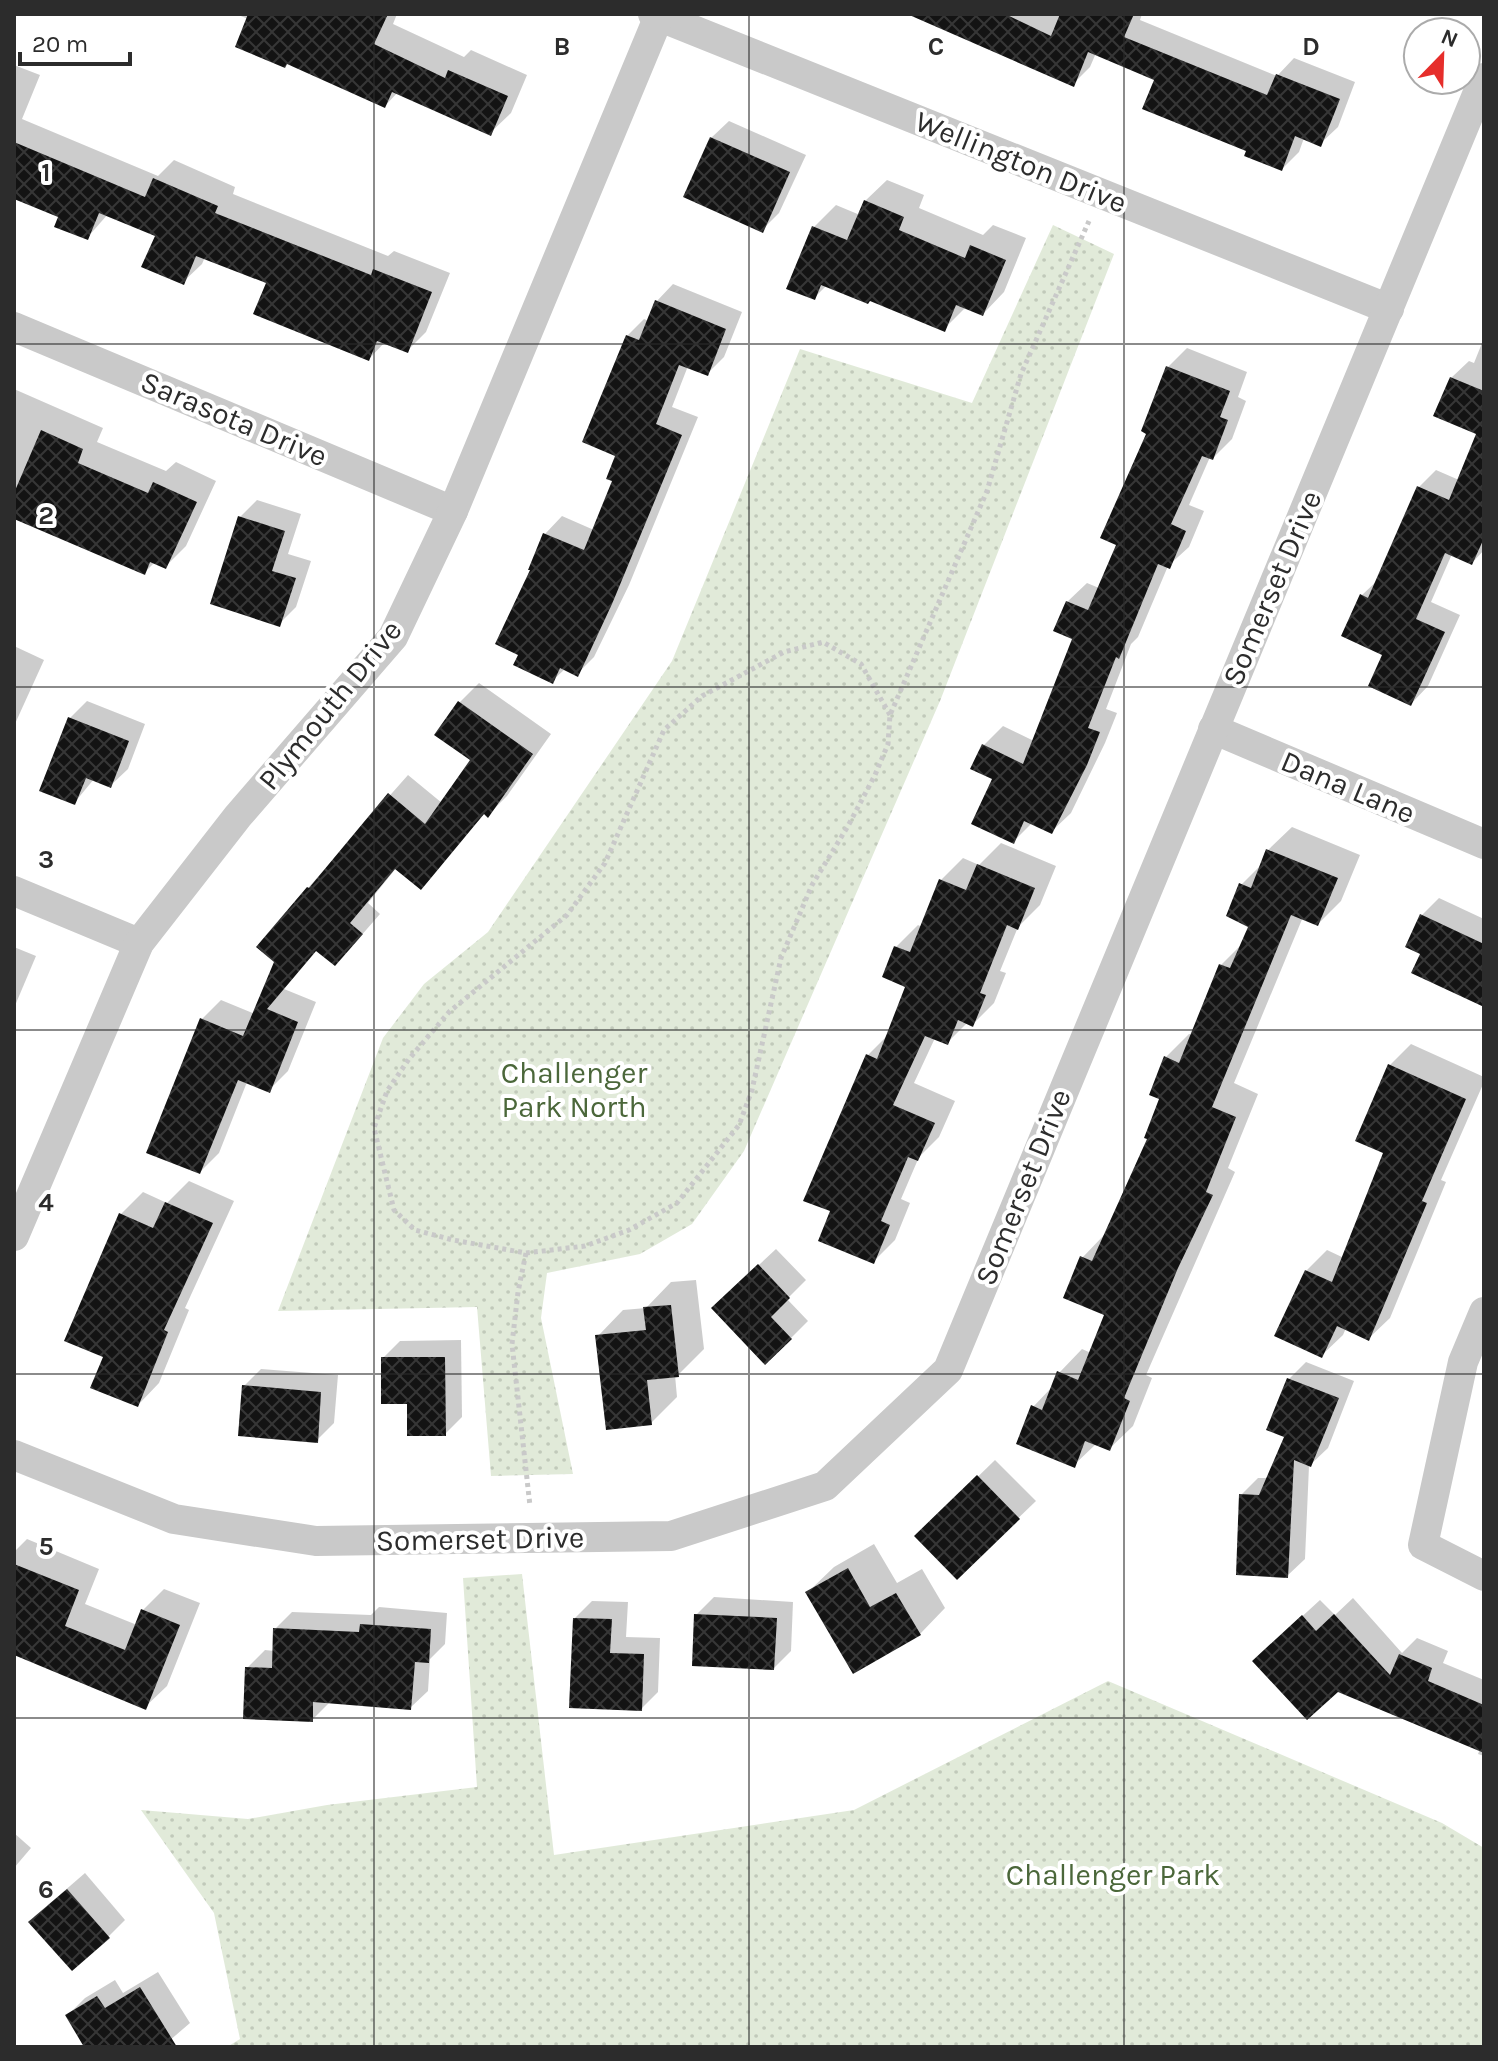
<svg xmlns="http://www.w3.org/2000/svg" width="1498" height="2061" viewBox="0 0 1498 2061" font-family="Karla,sans-serif">
	<defs>
		<pattern id="park-dots" width="8" height="8" patternUnits="userSpaceOnUse" patternTransform="scale(2)"><rect width="8" height="8" fill="#e1ead9"/><path d="M2 2h.1M6 6h.1" fill="none" stroke="#c1c9ba" stroke-width="1.8" stroke-linecap="round"/></pattern>
		<pattern id="building-cross-hatch" width="8" height="8" patternUnits="userSpaceOnUse" patternTransform="scale(2)"><rect width="8" height="8" fill="#131313"/><path d="M0 0l8 8M0 8l8-8" fill="none" stroke="#363636"/></pattern>
	</defs>
	<rect width="100%" height="100%" fill="#fff"/>
	<!-- park -->
	<g fill="url(#park-dots)">
		<polygon points="1053,225 1114,254 940,701 744,1151 692,1224 640,1254 547,1273 541,1318 573,1474 491,1476 477,1307 278,1311 383,1038 424,984 488,932 672,661 800,349 972,403"/>
		<polygon points="522,1574 554,1855 854,1810 1108,1681 1442,1823 1484,1848 1484,2047 227,2047 240,2039 214,1913 141,1810 248,1819 327,1805 477,1787 463,1578"/>
	</g>
	<!-- shadow -->
	<g fill="#0003">
		<polygon points="236,14 397,14 393,24 464,57 471,50 527,75 511,113 490,133 398,92 385,106 248,19"/>
		<polygon points="912,14 1142,14 1140,20 1277,76 1294,58 1355,82 1338,127 1320,144 1304,138 1299,152 1282,169 1248,150 1157,79 1096,53 1090,67 1073,84"/>
		<polygon points="14,65 40,75 22,119 158,176 174,160 235,187 233,194 388,256 394,251 450,273 426,332 407,351 385,342 369,359 269,282 205,257 202,264 183,282 157,235 108,214 87,238 14,174"/>
		<polygon points="729,121 806,155 779,213 762,230 711,138"/>
		<polygon points="887,180 924,195 919,208 983,235 993,225 1026,238 1004,292 983,314 966,307 944,329 870,299 827,285 814,298 814,227 836,205 860,215 865,201"/>
		<polygon points="673,284 742,312 724,357 707,374 688,366 672,407 698,417 629,585 594,657 577,674 565,669 552,681 520,654 533,569 531,569 545,534 562,516 594,530 614,480 627,336 644,319 649,321 656,302"/>
		<polygon points="1484,338 1484,550 1472,563 1452,554 1431,602 1460,615 1428,686 1411,704 1385,654 1362,595 1379,579 1419,487 1436,470 1459,480 1479,433 1451,378 1469,361 1474,363"/>
		<polygon points="1187,348 1247,372 1238,397 1246,401 1232,439 1213,458 1210,457 1189,505 1204,511 1189,547 1168,566 1138,637 1131,644 1106,709 1117,713 1105,743 1071,813 1051,832 1032,823 1013,842 984,745 1003,726 1034,741 1074,638 1067,602 1087,583 1099,588 1118,544 1168,367"/>
		<polygon points="14,389 103,428 97,442 166,471 176,462 216,481 186,546 165,567 155,562 144,573 14,517"/>
		<polygon points="257,500 301,514 288,554 311,561 296,607 279,624 240,517"/>
		<polygon points="14,646 44,660 14,726"/>
		<polygon points="479,683 551,734 507,796 488,815 485,813 420,887 397,867 368,903 380,914 353,945 318,949 284,989 316,1002 288,1071 269,1090 247,1082 219,1153 200,1172 202,1019 221,1000 255,1014 308,888 408,775 442,803 473,760 460,702"/>
		<polygon points="87,701 145,724 128,769 110,786 94,779 75,802 42,790 70,718"/>
		<polygon points="1292,827 1360,855 1341,901 1318,924 1303,917 1234,1083 1258,1094 1228,1168 1235,1172 1146,1375 1152,1378 1133,1426 1109,1449 1096,1444 1074,1465 1033,1407 1053,1386 1059,1373 1082,1349 1091,1353 1107,1314 1082,1258 1105,1234 1149,1138 1162,1098 1166,1057 1189,1034 1193,1035 1221,965 1243,943 1250,926 1241,885 1264,862 1268,850"/>
		<polygon points="1001,843 1056,866 1040,905 1018,927 1000,971 1006,973 994,1003 973,1024 968,1022 947,1043 935,1038 914,1083 955,1101 939,1137 919,1157 901,1199 910,1203 895,1240 873,1262 832,1210 868,1055 889,1034 908,986 896,947 918,925 922,927 941,880 963,858 979,865"/>
		<polygon points="1439,898 1484,919 1484,1004 1423,953 1422,915"/>
		<polygon points="14,947 36,956 14,1008"/>
		<polygon points="1411,1044 1484,1077 1484,1082 1441,1180 1446,1182 1390,1318 1369,1338 1346,1328 1343,1335 1322,1355 1306,1271 1327,1250 1344,1258 1386,1152 1390,1065"/>
		<polygon points="189,1181 234,1201 185,1308 189,1310 159,1383 138,1405 121,1214 143,1192 167,1203"/>
		<polygon points="776,1249 806,1280 787,1299 808,1321 791,1338 731,1291"/>
		<polygon points="696,1280 704,1349 678,1375 675,1375 677,1397 651,1423 598,1336 623,1310 646,1308 671,1282"/>
		<polygon points="461,1340 462,1417 445,1434 383,1358 400,1341"/>
		<polygon points="1306,1362 1354,1381 1328,1448 1309,1466 1305,1559 1287,1576 1241,1495 1258,1478 1268,1478 1287,1436 1289,1379"/>
		<polygon points="261,1369 338,1375 334,1423 317,1440 244,1386"/>
		<polygon points="995,1460 1036,1501 957,1577 917,1536"/>
		<polygon points="27,1539 99,1569 85,1604 137,1625 143,1610 164,1589 200,1603 167,1686 145,1707 14,1653 14,1552"/>
		<polygon points="874,1544 897,1583 922,1569 945,1608 920,1634 808,1592 834,1567"/>
		<polygon points="714,1597 793,1602 791,1651 774,1668 696,1615"/>
		<polygon points="1353,1598 1402,1653 1417,1638 1448,1651 1443,1663 1484,1680 1484,1756 1478,1754 1480,1749 1272,1644 1320,1600 1335,1615"/>
		<polygon points="592,1601 628,1602 626,1637 660,1638 658,1692 641,1709 575,1618"/>
		<polygon points="379,1607 447,1613 445,1644 430,1659 428,1691 410,1708 330,1702 312,1720 247,1668 265,1650 274,1651 275,1629 292,1612 371,1615"/>
		<polygon points="14,1833 31,1848 14,1868"/>
		<polygon points="85,1873 125,1920 108,1937 48,1905"/>
		<polygon points="158,1972 190,2023 162,2047 113,2047 68,2015 85,1998 115,1980 123,1993"/>
	</g>
	<!-- building -->
	<g fill="url(#building-cross-hatch)">
		<polygon points="248,14 388,14 374,44 445,78 448,70 508,96 491,136 392,92 385,108 287,64 285,68 235,47"/>
		<polygon points="907,14 1005,14 1051,36 1060,14 1134,14 1124,37 1267,95 1276,74 1340,99 1321,147 1295,136 1282,171 1244,156 1246,151 1142,109 1154,80 1088,52 1074,87"/>
		<polygon points="710,137 790,172 763,233 683,197"/>
		<polygon points="14,142 145,197 153,178 218,206 215,213 371,275 373,269 432,292 408,353 377,341 369,361 253,314 266,283 196,256 184,285 141,267 155,236 99,213 88,240 54,227 58,217 14,199"/>
		<polygon points="864,200 904,217 899,230 965,258 970,245 1006,260 983,316 956,305 945,332 870,301 868,304 821,285 815,300 786,289 812,226 847,240"/>
		<polygon points="655,300 726,329 708,376 679,365 656,424 682,435 612,604 578,677 560,668 553,684 513,665 518,655 495,644 530,570 528,570 543,533 584,550 612,481 606,479 615,456 582,442 626,335 639,340"/>
		<polygon points="1166,366 1230,391 1220,417 1228,420 1213,460 1202,456 1171,524 1186,531 1170,569 1158,564 1119,659 1116,657 1088,728 1100,732 1087,765 1052,834 1024,821 1014,844 971,824 992,779 970,769 982,744 1023,764 1072,639 1053,631 1066,601 1088,610 1116,545 1100,538 1146,434 1141,431"/>
		<polygon points="1450,377 1484,391 1484,538 1472,565 1445,553 1416,619 1445,632 1411,706 1368,686 1382,655 1341,636 1360,594 1368,598 1417,486 1449,500 1476,434 1433,416"/>
		<polygon points="41,430 83,449 78,463 148,493 153,482 197,502 166,569 150,562 145,575 14,519 14,493"/>
		<polygon points="238,516 285,531 272,571 296,578 280,627 210,604"/>
		<polygon points="458,701 533,754 488,818 484,814 421,890 395,869 350,923 363,934 335,966 316,951 267,1009 298,1022 270,1093 238,1080 200,1174 146,1153 200,1018 243,1036 274,962 256,947 307,887 309,888 388,793 425,824 470,760 434,735"/>
		<polygon points="68,717 129,741 111,788 86,778 75,805 39,791"/>
		<polygon points="1266,849 1338,878 1318,926 1291,915 1212,1107 1236,1117 1206,1192 1213,1195 1178,1268 1124,1398 1130,1401 1110,1451 1085,1441 1075,1468 1016,1444 1031,1405 1042,1410 1057,1371 1078,1380 1104,1315 1063,1298 1080,1256 1092,1261 1147,1139 1144,1138 1159,1099 1149,1095 1164,1056 1179,1063 1219,964 1230,968 1248,927 1226,916 1239,883 1251,888"/>
		<polygon points="977,864 1035,888 1018,930 1007,925 980,993 986,995 973,1027 958,1020 948,1045 925,1036 893,1105 935,1123 918,1161 908,1157 881,1221 890,1225 874,1264 818,1241 830,1211 803,1201 866,1054 877,1059 905,987 882,977 894,946 910,952 939,879 966,890"/>
		<polygon points="1420,914 1484,944 1484,1007 1411,973 1420,954 1405,947"/>
		<polygon points="1388,1064 1466,1099 1422,1201 1427,1203 1369,1341 1337,1326 1322,1358 1274,1336 1305,1270 1332,1282 1383,1153 1355,1141"/>
		<polygon points="165,1202 213,1223 164,1330 168,1332 138,1407 90,1388 103,1357 64,1341 119,1213 153,1228"/>
		<polygon points="758,1264 790,1298 771,1317 792,1339 765,1365 711,1308"/>
		<polygon points="671,1305 679,1377 647,1380 652,1425 606,1430 595,1335 646,1330 643,1307"/>
		<polygon points="381,1357 445,1357 446,1436 407,1436 407,1404 381,1404"/>
		<polygon points="1287,1378 1339,1398 1311,1467 1294,1460 1288,1578 1236,1575 1239,1494 1259,1495 1284,1437 1266,1430"/>
		<polygon points="242,1385 321,1392 318,1443 238,1436"/>
		<polygon points="977,1475 1020,1519 957,1580 914,1536"/>
		<polygon points="14,1564 79,1590 65,1626 125,1650 141,1609 180,1625 146,1710 14,1655"/>
		<polygon points="848,1568 870,1607 896,1593 921,1635 853,1674 805,1592"/>
		<polygon points="694,1614 777,1618 774,1670 692,1666"/>
		<polygon points="1334,1614 1390,1675 1399,1654 1432,1668 1428,1681 1484,1705 1484,1753 1338,1692 1307,1720 1252,1661 1302,1615 1316,1631"/>
		<polygon points="573,1618 612,1619 610,1653 644,1654 642,1711 569,1708"/>
		<polygon points="360,1624 431,1629 429,1663 415,1662 411,1710 313,1702 313,1722 243,1719 245,1667 272,1668 273,1628 359,1632"/>
		<polygon points="67,1889 110,1938 72,1971 28,1922"/>
		<polygon points="140,1987 177,2047 84,2047 65,2015 97,1996 105,2008"/>
	</g>
	<g fill="none" stroke-linecap="round" stroke-linejoin="round">
		<!-- path -->
		<g stroke="#c9c9c9" stroke-width="5" stroke-dasharray="4 4" stroke-linecap="butt">
			<polyline points="890,715 861,664 823,642 784,652 702,696 664,730 605,863 567,915 449,1012 409,1059 387,1091 374,1128 394,1210 415,1230 453,1240 526,1253 585,1246 629,1230 677,1203 739,1125 752,1090 781,958 812,885 848,826 875,775 888,744 890,715 987,491 1021,374 1089,221"/>
			<polyline points="526,1253 518,1292 512,1344 530,1506"/>
		</g>
		<!-- minor -->
		<g stroke="#c9c9c9" stroke-width="30">
			<polyline points="653,14 1389,309"/>
			<polyline points="14,327 453,511"/>
			<polyline points="1213,729 1484,844"/>
			<polyline points="14,891 139,943"/>
			<polyline points="14,1236 139,943 238,816 393,637 453,511 659,16"/>
			<polyline points="1484,1312 1463,1362 1423,1545 1484,1576"/>
			<polyline points="14,1455 174,1519 316,1541 671,1536 825,1486 948,1370 1484,78"/>
		</g>
	</g>
	<!-- grid -->
	<path fill="none" stroke="#2c2c2c" stroke-width="2" stroke-opacity="0.55" d="M374,14v2033M749,14v2033M1124,14v2033M14,344h1470M14,687h1470M14,1030h1470M14,1374h1470M14,1718h1470"/>
	<g text-anchor="middle" dominant-baseline="central" stroke-width="8" stroke-linejoin="round" paint-order="stroke">
		<!-- street labels -->
		<g font-size="30" fill="#2c2c2c" stroke="#fff">
			<text transform="translate(1021 162) rotate(22)">Wellington Drive</text>
			<text transform="translate(234 419) rotate(23)">Sarasota Drive</text>
			<text transform="translate(1272 588) rotate(-67)">Somerset Drive</text>
			<text transform="translate(330 705) rotate(-51)">Plymouth Drive</text>
			<text transform="translate(1348 787) rotate(23)">Dana Lane</text>
			<text transform="translate(1023 1187) rotate(-68)">Somerset Drive</text>
			<text transform="translate(480 1539) rotate(-1)">Somerset Drive</text>
		</g>
		<!-- park labels -->
		<g font-size="30" fill="#4b673a" stroke="#fff">
			<text x="574" y="1073">Challenger<tspan x="574" dy="34">Park North</tspan></text>
			<text x="1113" y="1875">Challenger Park</text>
		</g>
	</g>
	<g font-size="26" text-anchor="middle" font-weight="bold" fill="#2c2c2c" stroke="#fff" stroke-width="8" stroke-linejoin="round" paint-order="stroke">
		<text x="562" y="55">B</text>
		<text x="936" y="55">C</text>
		<text x="1311" y="55">D</text>
		<text x="46" y="181">1</text>
		<text x="46" y="524">2</text>
		<text x="46" y="868">3</text>
		<text x="46" y="1211">4</text>
		<text x="46" y="1555">5</text>
		<text x="46" y="1898">6</text>
	</g>
	<!-- border -->
	<rect width="1498" height="2061" fill="none" stroke="#2c2c2c" stroke-width="32"/>
	<!-- north arrow -->
	<g transform="translate(1442 56) rotate(23)"><circle r="38" fill="#ffffff" stroke="#ababab" stroke-width="2"/>
	<path d="M0-6L14 30L0 20L-14 30Z" fill="#e62e2b"/>
	<text y="-12" font-size="22" font-weight="bold" text-anchor="middle" fill="#2c2c2c">N</text>
	</g>
	<!-- scale -->
	<path d="M20 52v12h110v-12" fill="none" stroke="#2c2c2c" stroke-width="4"/>
	<text x="32" y="52" font-size="24" fill="#2c2c2c" stroke="#ffffff" stroke-width="6" paint-order="stroke">20 m</text>
</svg>
